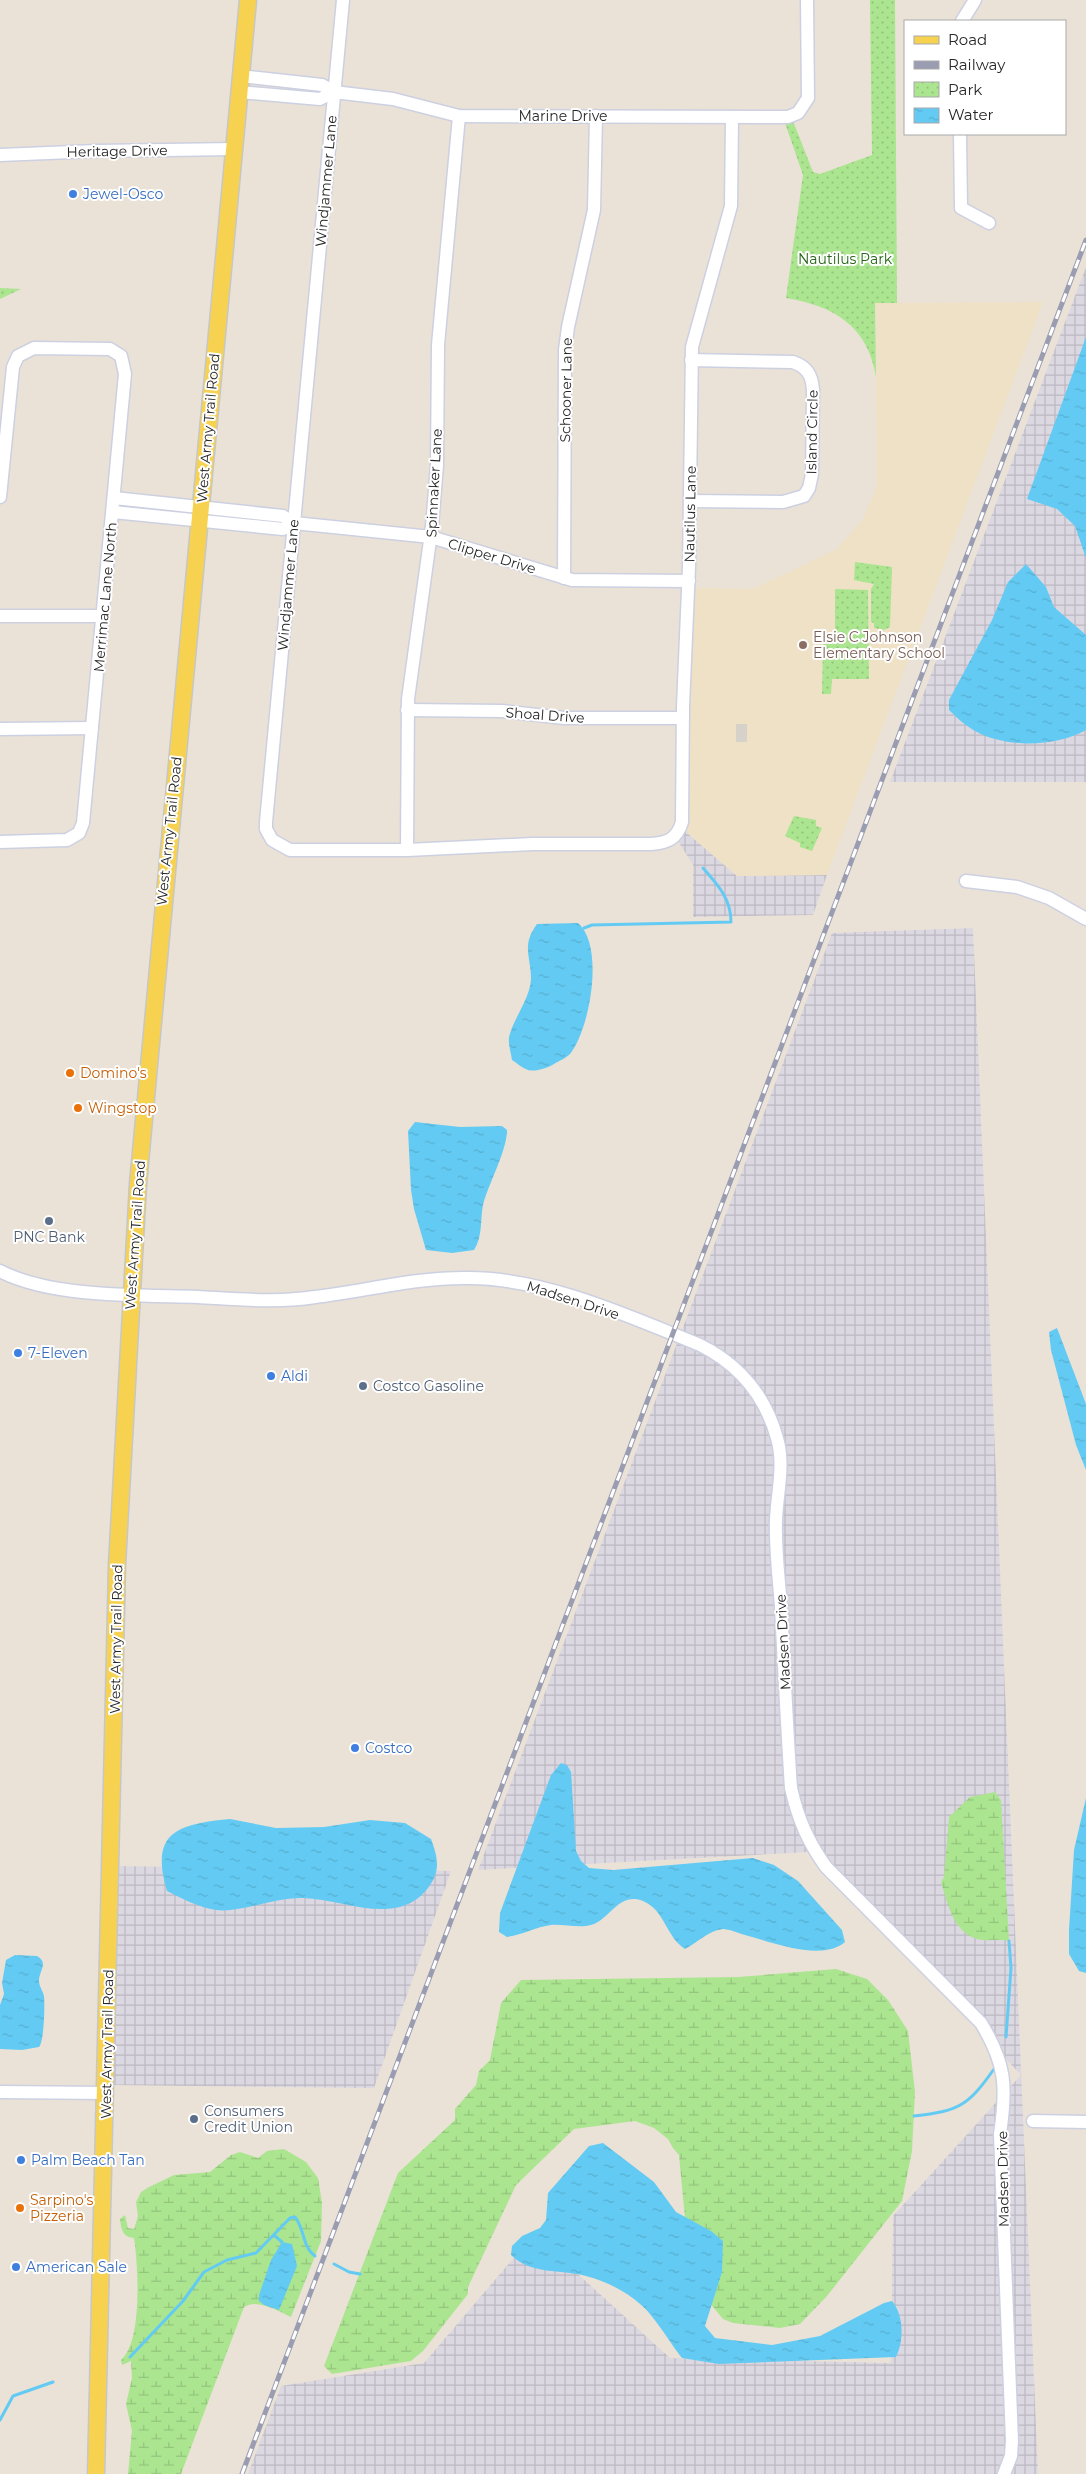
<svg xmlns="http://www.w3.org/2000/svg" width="1086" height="2474" viewBox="0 0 1086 2474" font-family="Montserrat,sans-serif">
	<defs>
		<pattern id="industrial-grid" width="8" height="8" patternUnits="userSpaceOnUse" patternTransform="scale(1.25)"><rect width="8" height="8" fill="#dbd8e2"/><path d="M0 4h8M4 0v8" fill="none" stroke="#bcb9c2"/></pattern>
		<pattern id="wetland-marsh" width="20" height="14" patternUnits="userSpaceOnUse" patternTransform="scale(1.25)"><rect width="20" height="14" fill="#abe590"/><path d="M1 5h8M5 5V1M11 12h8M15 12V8" fill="none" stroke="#93c47c"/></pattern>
		<pattern id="park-dots" width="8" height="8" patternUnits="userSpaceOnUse" patternTransform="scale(1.25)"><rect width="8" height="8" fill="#abe590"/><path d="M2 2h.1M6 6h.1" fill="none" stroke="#93c47c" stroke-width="1.8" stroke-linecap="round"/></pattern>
		<pattern id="water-ripples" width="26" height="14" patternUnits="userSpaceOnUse" patternTransform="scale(1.25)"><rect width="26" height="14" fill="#63cbf3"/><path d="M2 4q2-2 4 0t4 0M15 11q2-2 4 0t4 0" fill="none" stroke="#56aed0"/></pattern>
	</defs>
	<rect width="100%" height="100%" fill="#ebe2d7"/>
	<!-- industrial -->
	<g fill="url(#industrial-grid)">
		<polygon points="1086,267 1086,782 890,782"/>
		<polygon points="685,831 737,876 827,875 813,915 693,917 693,865 678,841"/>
		<polygon points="973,928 1038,2474 248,2474 281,2386 424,2363 534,2234 670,2358 891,2363 893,2216 1021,2075 809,1852 478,1870 832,933"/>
		<polygon points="115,1866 451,1871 374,2088 110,2085"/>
	</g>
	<!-- education -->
	<polygon fill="#eee1c5" points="1043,302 827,875 737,876 685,831 687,824 689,702 695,588 753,589 837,549 863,519 877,486 875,303"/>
	<!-- wetland -->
	<g fill="url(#wetland-marsh)">
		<path d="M995,1792l6,8 8,141c-9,-2 -18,0 -27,-1 -28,-4 -34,-35 -41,-58l3,-5 5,-60 21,-20z"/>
		<polygon points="836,1969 867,1979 888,2000 908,2031 915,2092 912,2151 902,2201 827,2296 800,2324 780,2328 733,2323 723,2319 709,2302 687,2240 679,2155 673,2148 668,2139 654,2128 635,2121 574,2129 516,2185 468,2287 468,2294 423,2351 411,2361 332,2374 324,2366 398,2173 455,2120 455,2109 476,2085 479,2071 490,2060 501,2003 521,1980 738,1977"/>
		<path d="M284,2149l22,13 12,16 4,25 -1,38 -30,76c-13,-6 -34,-19 -47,-10l-63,167h-53l4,-43 -6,-27 6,-26 -1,-17 -9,4 -1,-5c22,-19 17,-96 13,-122 -12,-1 -13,-10 -14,-19l5,-4 3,13 6,1 4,-13 -2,-14 5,-10 8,-5 25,-12 36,-3 21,-17 9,-3 18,6 9,-7z"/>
	</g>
	<!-- park -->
	<g fill="url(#park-dots)">
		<path d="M870,0h25l2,303h-22l1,74c-8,-51 -42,-71 -90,-79l17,-123 -18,-52 8,-2 20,51 7,2 52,-19z"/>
		<polygon points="0,288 21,289 0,299"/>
		<polygon points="855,562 892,567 890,627 884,630 874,628 874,623 871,622 871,589 874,584 854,580"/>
		<polygon points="835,589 868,590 869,679 832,679 831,694 822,694 823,644 835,644"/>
		<polygon points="794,816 816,820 816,826 822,828 812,851 800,847 800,843 785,836"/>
	</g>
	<!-- plaza -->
	<rect fill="#d6d2ca" x="736" y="724" width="11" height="18"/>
	<!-- water -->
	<g fill="url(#water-ripples)">
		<polygon points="1086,337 1086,558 1075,526 1057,509 1027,499"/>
		<path d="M1026,564l20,23 8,20 32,28v95c-30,17 -79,18 -109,2 -10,-5 -20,-14 -28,-22v-10l43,-80 16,-38z"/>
		<path d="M578,923c27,23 12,106 -8,131 -4,4 -11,7 -16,10 -6,4 -19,8 -26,6 -6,-2 -11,-7 -16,-10 -1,-7 -4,-16 -3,-23 5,-20 21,-38 22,-58 0,-23 -10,-33 6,-55z"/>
		<path d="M415,1122l45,5 42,-1 5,4c0,21 -18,52 -24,75 -3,15 0,31 -9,45l-22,3 -26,-3 -12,-41 -3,-19 -3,-59z"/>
		<polygon points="1057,1328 1086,1404 1086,1470 1076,1445 1051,1350 1049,1332"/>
		<path d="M561,1763l6,2 4,7 5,79 5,10 8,7 24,2 140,-12 21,7 24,16 44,49 3,12c-23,20 -73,0 -100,-7 -7,-2 -16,-6 -22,-6 -14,1 -26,14 -38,20 -19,-12 -20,-39 -42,-48 -23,-9 -32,16 -49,23 -12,5 -30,0 -43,1 -15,2 -29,10 -44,12l-8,-5 1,-19 51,-138z"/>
		<polygon points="1086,1798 1086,1973 1079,1971 1069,1954 1069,1930 1074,1850"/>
		<path d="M230,1819l46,9 48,-1 46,-7 35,3 26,16c7,19 10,32 -3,49 -31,40 -84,11 -125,10 -28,-1 -62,15 -87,12 -18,-3 -33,-11 -49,-19 -18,-60 12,-67 63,-72z"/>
		<path d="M15,1955l22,1c12,7 2,15 2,25 0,5 4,10 5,15 1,10 0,46 -5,51l-17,3 -22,-1v-44l4,-11 -2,-11 4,-23z"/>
		<path d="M603,2143l51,39 22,30 35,19 12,10 -1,31 -17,54 10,12 57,7 48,-9 64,-33 8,-2c12,14 12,40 4,56l-177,7 -37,-6c-12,-15 -28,-43 -42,-54 -14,-13 -35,-23 -54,-28 -26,-7 -55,-1 -75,-21l1,-9 10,-10 18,-8 6,-8 2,-27 41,-47z"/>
		<polygon points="282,2242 292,2244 297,2266 279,2310 264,2305 259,2301 259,2295 271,2260"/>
	</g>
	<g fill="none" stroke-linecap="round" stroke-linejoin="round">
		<!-- stream -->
		<g stroke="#63cbf3" stroke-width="3">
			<path d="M584,928l8,-3 139,-3c0,-23 -13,-37 -28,-54"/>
			<polyline points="1006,2037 1011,1968 1009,1941"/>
			<path d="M914,2116c45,-5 54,-10 80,-47"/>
			<polyline points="274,2235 282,2242"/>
			<polyline points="334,2264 349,2272 360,2274"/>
			<path d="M130,2357l53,-56 21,-29 23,-12 29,-7 34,-35 5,-1c10,12 7,30 20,39"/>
			<polyline points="0,2420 13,2396 53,2382"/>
		</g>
		<!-- minor casing -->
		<g stroke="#ccd0e1" stroke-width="15">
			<g id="minor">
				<path d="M343,0l-77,822v7l6,11 18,10h117l125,-6h119c16,-1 26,-5 31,-22l1,-116 6,-139 3,-220 39,-141 1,-88"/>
				<polyline points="962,21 975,0"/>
				<polyline points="240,76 322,85 334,92 393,99 459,116 788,117 798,113 808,98 807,0"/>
				<polyline points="239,92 320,99 334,92"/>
				<polyline points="960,134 961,208 989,223"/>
				<polyline points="0,155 96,151 235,149"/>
				<polyline points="0,497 13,367 18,356 34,348 110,349 121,356 125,374 83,823 79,833 67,840 0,842"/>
				<polyline points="114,498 283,516 294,523 431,537 572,580 689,581"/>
				<path d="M690,501l93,1 21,-6 5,-8 3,-14 1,-84c-1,-15 -6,-23 -20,-28l-102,-2"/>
				<polyline points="113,512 283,529 294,523"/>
				<polyline points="564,578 565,350 568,327 594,210 596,116"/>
				<polyline points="0,616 103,616"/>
				<polyline points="407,710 502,711 564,718 683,718"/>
				<polyline points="0,729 92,728"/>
				<polyline points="407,850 408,699 432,526 437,465 438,345 459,116"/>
				<polyline points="966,881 1017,887 1049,898 1086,919"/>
				<path d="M0,1271c52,27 140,24 198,26 38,2 79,6 117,0 51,-6 102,-20 154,-19 76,0 162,39 231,67 40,20 65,50 77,93 8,27 0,55 -1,82 -1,29 3,59 5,87 3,61 6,121 10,181 7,31 17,54 35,79l155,156c25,41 26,64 19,111l12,307 -1,15 -7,18"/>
				<polyline points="0,2092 106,2093"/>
				<polyline points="1033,2121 1086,2122"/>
			</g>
		</g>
		<!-- major casing -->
		<g stroke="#c7c7c7" stroke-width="19">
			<polyline id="major" points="96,2474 117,1565 138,1184 248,0"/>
		</g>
		<!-- minor -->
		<use href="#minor" stroke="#fff" stroke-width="12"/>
		<!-- major -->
		<use href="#major" stroke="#f6d250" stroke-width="16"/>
		<!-- rail casing -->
		<g stroke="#9a9db2" stroke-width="5">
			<polyline id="rail" points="242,2474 1086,240"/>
		</g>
		<!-- rail -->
		<use href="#rail" stroke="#fff" stroke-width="3" stroke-dasharray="9" stroke-linecap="butt"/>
	</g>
	<!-- markers -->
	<g fill="#3f7fe0" stroke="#fff" stroke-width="2">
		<circle cx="73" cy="194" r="5"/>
		<circle cx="18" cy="1353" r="5"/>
		<circle cx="271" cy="1376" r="5"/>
		<circle cx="355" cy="1748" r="5"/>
		<circle cx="21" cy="2160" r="5"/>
		<circle cx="16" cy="2267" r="5"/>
	</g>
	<circle fill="#8d6e63" stroke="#fff" stroke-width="2" cx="803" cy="645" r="5"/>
	<g fill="#e8710a" stroke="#fff" stroke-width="2">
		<circle cx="70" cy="1073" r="5"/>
		<circle cx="78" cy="1108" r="5"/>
		<circle cx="20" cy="2208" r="5"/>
	</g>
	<g fill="#5c6f8a" stroke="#fff" stroke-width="2">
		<circle cx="49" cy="1221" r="5"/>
		<circle cx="363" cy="1386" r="5"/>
		<circle cx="194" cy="2119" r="5"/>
	</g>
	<g text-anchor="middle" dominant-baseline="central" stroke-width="4" stroke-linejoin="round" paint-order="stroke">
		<!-- street labels -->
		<g font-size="14" fill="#272727" stroke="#fff">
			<text x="563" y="116">Marine Drive</text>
			<text transform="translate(117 151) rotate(-1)">Heritage Drive</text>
			<text transform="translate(326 181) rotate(-85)">Windjammer Lane</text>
			<text transform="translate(566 390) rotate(-89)">Schooner Lane</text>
			<text transform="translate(208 428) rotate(-85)">West Army Trail Road</text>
			<text transform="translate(812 432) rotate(-89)">Island Circle</text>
			<text transform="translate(434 483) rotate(-87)">Spinnaker Lane</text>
			<text transform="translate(690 514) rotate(-89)">Nautilus Lane</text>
			<text transform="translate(492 556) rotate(17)">Clipper Drive</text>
			<text transform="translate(288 585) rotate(-85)">Windjammer Lane</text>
			<text transform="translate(105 597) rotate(-85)">Merrimac Lane North</text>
			<text transform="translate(545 715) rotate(4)">Shoal Drive</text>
			<text transform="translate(169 831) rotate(-84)">West Army Trail Road</text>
			<text transform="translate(135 1235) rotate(-86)">West Army Trail Road</text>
			<text transform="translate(573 1300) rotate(18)">Madsen Drive</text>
			<text transform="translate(116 1639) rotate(-89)">West Army Trail Road</text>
			<text transform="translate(783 1642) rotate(-93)">Madsen Drive</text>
			<text transform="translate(107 2044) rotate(-89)">West Army Trail Road</text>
			<text transform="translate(1003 2179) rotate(-91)">Madsen Drive</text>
		</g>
		<!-- shop labels -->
		<g font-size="14" fill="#366cbe" stroke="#fff" text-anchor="start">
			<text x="83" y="194">Jewel-Osco</text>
			<text x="28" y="1353">7-Eleven</text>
			<text x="281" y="1376">Aldi</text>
			<text x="365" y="1748">Costco</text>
			<text x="31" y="2160">Palm Beach Tan</text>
			<text x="26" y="2267">American Sale</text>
		</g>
		<!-- park labels -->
		<g font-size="14" fill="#256516" stroke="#fff">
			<text x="845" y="259">Nautilus Park</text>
		</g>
		<!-- education labels -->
		<g font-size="14" fill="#785e54" stroke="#fff" text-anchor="start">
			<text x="813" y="637">Elsie C Johnson<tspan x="813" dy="16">Elementary School</tspan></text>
		</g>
		<!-- food labels -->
		<g font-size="14" fill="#c56008" stroke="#fff" text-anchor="start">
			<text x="80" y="1073">Domino's</text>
			<text x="88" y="1108">Wingstop</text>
			<text x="30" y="2200">Sarpino's<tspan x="30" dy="16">Pizzeria</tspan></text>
		</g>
		<!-- service labels -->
		<g font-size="14" fill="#4e5e75" stroke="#fff" text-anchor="start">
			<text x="49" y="1237" text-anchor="middle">PNC Bank</text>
			<text x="373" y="1386">Costco Gasoline</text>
			<text x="204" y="2111">Consumers<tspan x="204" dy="16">Credit Union</tspan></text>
		</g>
	</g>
	<!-- legend -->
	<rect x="904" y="20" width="162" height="115" fill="#ffffff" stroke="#a9a9a9"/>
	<rect x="914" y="36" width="25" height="8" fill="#f6d250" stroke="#a9a9a9"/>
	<text x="948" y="45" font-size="15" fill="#272727">Road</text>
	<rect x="914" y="61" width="25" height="8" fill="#9a9db2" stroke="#a9a9a9"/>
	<text x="948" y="70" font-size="15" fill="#272727">Railway</text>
	<rect x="914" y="82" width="25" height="15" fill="url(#park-dots)" stroke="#a9a9a9"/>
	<text x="948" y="95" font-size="15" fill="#272727">Park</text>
	<rect x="914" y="108" width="25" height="15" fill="url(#water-ripples)" stroke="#a9a9a9"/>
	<text x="948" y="120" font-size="15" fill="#272727">Water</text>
</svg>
